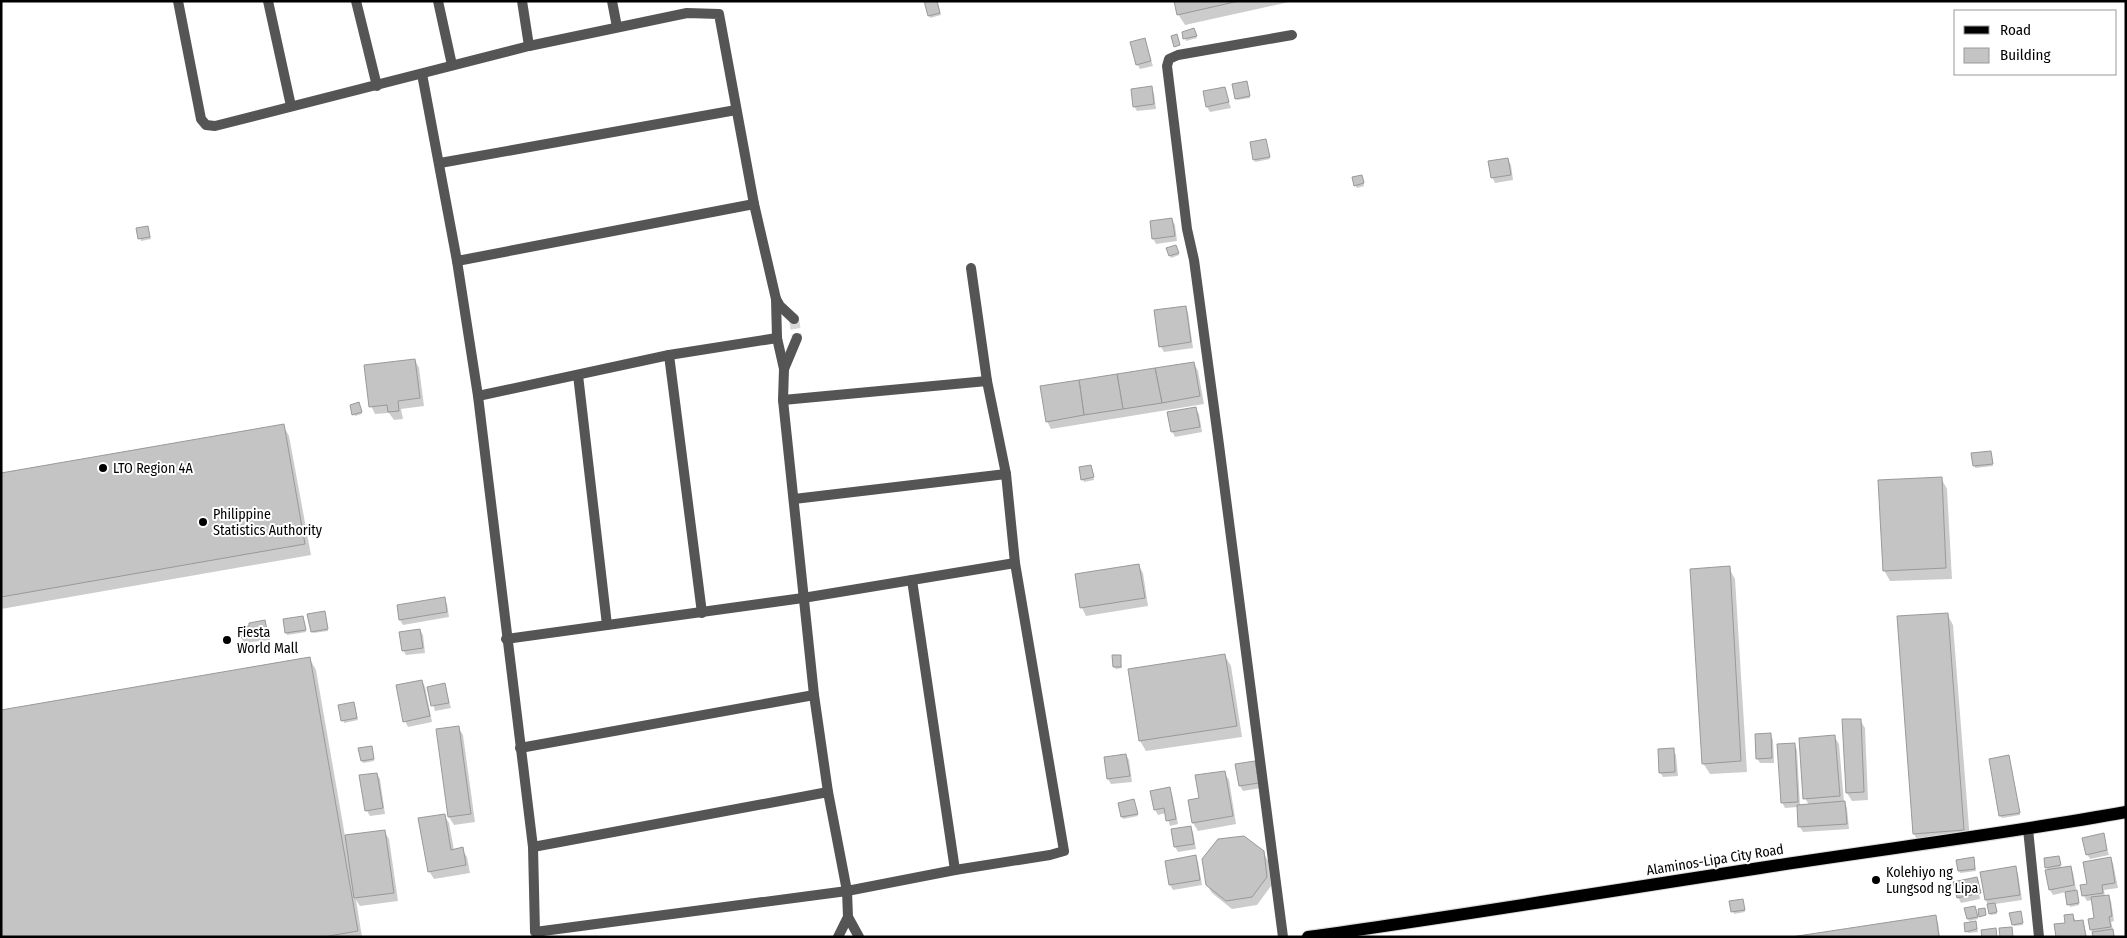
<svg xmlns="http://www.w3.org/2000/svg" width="2127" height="938" viewBox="0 0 2127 938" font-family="'Fira Sans Condensed',sans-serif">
	<rect width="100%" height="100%" fill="#fff"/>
	<!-- shadow -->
	<g fill="#0003">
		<polygon points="926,1 937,1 941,15 930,18"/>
		<polygon points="1175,1 1294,1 1185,25 1178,14"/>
		<polygon points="1195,32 1197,38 1186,41 1183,33"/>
		<polygon points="1144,40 1153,66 1140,69 1137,64"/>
		<polygon points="1248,85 1250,98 1237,100 1236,98"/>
		<polygon points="1151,88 1154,93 1156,109 1137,111 1134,106"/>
		<polygon points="1224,88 1231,108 1210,112 1207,107"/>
		<polygon points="1266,141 1270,159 1255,162 1251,143"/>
		<polygon points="1508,159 1511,165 1513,180 1495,183 1492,177"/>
		<polygon points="1363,178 1364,186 1357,188 1355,185"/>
		<polygon points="1172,219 1175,225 1177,241 1156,244 1153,238"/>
		<polygon points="148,227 151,239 141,241 138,229"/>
		<polygon points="1176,248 1179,255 1171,258 1167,249"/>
		<polygon points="1185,307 1188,312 1193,348 1164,352 1161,347 1155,311"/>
		<polygon points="415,360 419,368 424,406 401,409 403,419 394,420 389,413 375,414 371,406"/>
		<polygon points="1194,363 1198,371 1204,404 1051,429 1047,421"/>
		<polygon points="360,406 362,414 355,416 354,414"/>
		<polygon points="1196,409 1199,414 1202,432 1175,437 1172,431"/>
		<polygon points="283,425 289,436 311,555 1,609 1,474"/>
		<polygon points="1990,453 1993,466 1975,468 1973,454"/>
		<polygon points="1091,466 1094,480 1084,482 1083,480"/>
		<polygon points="1941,478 1947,489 1952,579 1890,581 1884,570"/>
		<polygon points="1138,565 1143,573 1148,606 1086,616 1082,608"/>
		<polygon points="1729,568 1735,579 1747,772 1710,774 1703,763"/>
		<polygon points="444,598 447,604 449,617 403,625 400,620"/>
		<polygon points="1947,614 1953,625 1970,841 1920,845 1914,834"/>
		<polygon points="325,615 328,631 313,633 312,631"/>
		<polygon points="303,617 306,632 287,635 286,632"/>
		<polygon points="265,621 270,640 244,643 241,637 251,627"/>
		<polygon points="420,630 423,635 425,653 406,655 403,650"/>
		<polygon points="1120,656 1122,668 1116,669 1114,667"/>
		<polygon points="1225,656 1231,666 1242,737 1146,751 1140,741"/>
		<polygon points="310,659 316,670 345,836 384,831 389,839 398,901 360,906 356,900 362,937 3,937"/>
		<polygon points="422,681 425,687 432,722 408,727 405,721"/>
		<polygon points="444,684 451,708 435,711 428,688"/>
		<polygon points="354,703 358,720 344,723 339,706"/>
		<polygon points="1860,720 1865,728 1868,800 1852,801 1847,793"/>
		<polygon points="458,727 463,735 475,822 454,825 449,817"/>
		<polygon points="1770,734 1773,740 1774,763 1760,763 1757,758"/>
		<polygon points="1834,736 1839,744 1844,802 1847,808 1849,829 1803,832 1800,827 1798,807 1785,808 1782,802 1794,744 1797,750 1800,806 1809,805 1805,798"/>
		<polygon points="372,750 374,761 363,763 362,761"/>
		<polygon points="1673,750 1676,755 1678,776 1663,777 1660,772"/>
		<polygon points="1126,755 1129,760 1132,782 1111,784 1108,779 1105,758"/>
		<polygon points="2009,757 2020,815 2002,818 2000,816"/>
		<polygon points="1255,762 1261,788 1243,791 1240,786 1236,765"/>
		<polygon points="1224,772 1229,780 1236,824 1198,831 1193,823 1201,800"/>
		<polygon points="377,774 380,779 385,814 370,816 367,811 361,776"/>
		<polygon points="1169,789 1172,794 1178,824 1170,826 1166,813 1158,815 1155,810 1152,792"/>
		<polygon points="1134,801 1138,816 1123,819 1122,817"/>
		<polygon points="444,815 449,823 454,850 462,849 467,857 470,873 434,879 429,871"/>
		<polygon points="1190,827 1193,832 1196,849 1178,852 1175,847"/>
		<polygon points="2103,835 2109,855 2090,859 2087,854"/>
		<polygon points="1263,852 1268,861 1271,886 1257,905 1232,909 1212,893 1207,885"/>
		<polygon points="1195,857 1198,862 1202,885 1173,890 1170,885 1166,862"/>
		<polygon points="2059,857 2061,869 2070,867 2073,872 2079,905 2070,907 2066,892 2053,895 2050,890 2049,871 2046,867"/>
		<polygon points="2110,858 2113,863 2118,888 2104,890 2105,897 2108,896 2111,901 2114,921 2111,922 2115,937 2094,937 2091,929 2096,919 2093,900 2087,901 2084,896 2088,885"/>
		<polygon points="1974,861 1976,871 1960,873 1959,871"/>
		<polygon points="2015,868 2018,873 2022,900 1995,904 1997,914 1991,915 1986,900 1982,873"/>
		<polygon points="1977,878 1979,882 1977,882 1980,899 1961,903 1958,897"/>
		<polygon points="1742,900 1745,912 1734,914 1731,902"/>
		<polygon points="1976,909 1978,919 1969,921 1968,919"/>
		<polygon points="2021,915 2023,925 2014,926 2013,924"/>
		<polygon points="2073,915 2076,922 2083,921 2087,937 2057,937"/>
		<polygon points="1935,917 1938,922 1940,937 1799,937"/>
		<polygon points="1976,924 1978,932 1968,933 1967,931"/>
	</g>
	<!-- building -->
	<g fill="#c4c4c4" stroke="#999">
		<polygon points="924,1 937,1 940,13 928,16"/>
		<polygon points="1174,1 1239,1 1177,15"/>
		<polygon points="1194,28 1197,36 1183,39 1182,32"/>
		<polygon points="1177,34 1180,45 1174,47 1171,36"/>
		<polygon points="1145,38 1151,61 1136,65 1130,42"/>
		<polygon points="1247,81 1250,96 1235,99 1232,84"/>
		<polygon points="1152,86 1154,104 1133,107 1131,89"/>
		<polygon points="1225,87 1229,102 1206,107 1203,91"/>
		<polygon points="1266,139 1270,157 1253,160 1250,142"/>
		<polygon points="1508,158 1511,175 1491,178 1488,161"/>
		<polygon points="1362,175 1364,183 1354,186 1352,177"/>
		<polygon points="1172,218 1175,236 1152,239 1150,221"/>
		<polygon points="148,226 150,237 138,239 136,228"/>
		<polygon points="1176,245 1179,253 1169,256 1166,248"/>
		<polygon points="1186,306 1191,342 1159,347 1154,310"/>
		<polygon points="415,359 420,398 398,401 399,411 388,412 387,405 369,407 364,365"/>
		<polygon points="1194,362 1200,396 1162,403 1155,368"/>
		<polygon points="1155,368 1162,403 1123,409 1117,374"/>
		<polygon points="1117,374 1123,409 1084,415 1079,380"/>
		<polygon points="1079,380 1084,415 1046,422 1040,386"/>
		<polygon points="359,402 362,412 352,415 350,405"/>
		<polygon points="1196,407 1200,427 1171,432 1167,412"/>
		<polygon points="284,424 305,544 1,597 1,473"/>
		<polygon points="1991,451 1993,464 1973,466 1971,453"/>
		<polygon points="1091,465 1094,477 1081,480 1079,467"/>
		<polygon points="1942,477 1946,568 1883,571 1878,480"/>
		<polygon points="1139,564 1145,598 1080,608 1075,574"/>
		<polygon points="1730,566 1741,761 1702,764 1690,569"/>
		<polygon points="445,597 447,612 399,620 397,605"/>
		<polygon points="325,611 328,629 311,632 307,614"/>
		<polygon points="1948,613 1964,830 1913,834 1897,616"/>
		<polygon points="303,616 306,630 285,633 283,619"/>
		<polygon points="265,620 268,635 240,638 238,628 249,626 249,623"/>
		<polygon points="420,629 423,648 402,651 399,632"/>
		<polygon points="1225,654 1237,726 1139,741 1128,669"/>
		<polygon points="1112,655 1121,655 1121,667 1113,667"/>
		<polygon points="310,657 358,931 323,937 1,937 1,710"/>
		<polygon points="422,680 430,716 403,722 396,685"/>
		<polygon points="445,683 449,703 431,706 427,687"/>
		<polygon points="354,702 357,718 341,721 338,705"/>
		<polygon points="1842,719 1861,719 1864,792 1846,793"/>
		<polygon points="459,726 471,814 448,817 436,729"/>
		<polygon points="1771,733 1772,758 1756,759 1755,734"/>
		<polygon points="1835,735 1840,796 1803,799 1799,738"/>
		<polygon points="1795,743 1798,802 1781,803 1777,744"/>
		<polygon points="372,746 374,759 361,761 358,748"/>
		<polygon points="1674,748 1675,772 1659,773 1658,749"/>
		<polygon points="1126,754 1130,776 1107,779 1104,757"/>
		<polygon points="2009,755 2020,813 1999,816 1989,759"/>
		<polygon points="1255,761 1259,783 1239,786 1235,764"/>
		<polygon points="1225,771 1233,816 1192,823 1188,800 1199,798 1195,775"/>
		<polygon points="377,773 383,808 365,811 359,775"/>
		<polygon points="1170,787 1176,819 1166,821 1164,808 1154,810 1150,791"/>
		<polygon points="1134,799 1138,814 1121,817 1118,803"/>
		<polygon points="1845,801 1847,824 1798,827 1797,805"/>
		<polygon points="445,814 451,850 463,847 466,865 428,872 418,818"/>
		<polygon points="1191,826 1194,844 1174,847 1171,829"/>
		<polygon points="385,830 394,893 354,898 345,835"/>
		<polygon points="2104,833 2107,850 2086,855 2082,838"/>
		<polygon points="1244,836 1264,851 1267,877 1252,897 1226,901 1206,885 1202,859 1218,839"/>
		<polygon points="1196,855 1200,880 1169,885 1165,861"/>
		<polygon points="2059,856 2061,865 2045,868 2044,858"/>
		<polygon points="1974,857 1975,869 1958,871 1956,860"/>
		<polygon points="2111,857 2115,883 2102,885 2103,893 2082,896 2080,885 2087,884 2083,862"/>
		<polygon points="2016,866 2020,895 1985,900 1980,872"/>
		<polygon points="2071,866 2074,885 2049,890 2045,870"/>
		<polygon points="1977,877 1981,893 1957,898 1953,882"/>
		<polygon points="2077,890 2079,903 2067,905 2065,892"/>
		<polygon points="2109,895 2112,916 2109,917 2111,927 2090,930 2088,919 2094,918 2091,897"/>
		<polygon points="1743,899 1745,910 1731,912 1729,901"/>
		<polygon points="1995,903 1997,912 1989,914 1987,904"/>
		<polygon points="1975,906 1978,917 1967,919 1964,908"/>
		<polygon points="1985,908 1986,915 1979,917 1978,909"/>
		<polygon points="2021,911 2023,923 2012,925 2009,913"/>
		<polygon points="2073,914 2074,921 2083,920 2086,937 2056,937 2054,924 2065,923 2064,915"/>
		<polygon points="1936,915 1939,937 1791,937"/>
		<polygon points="1976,921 1977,929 1965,932 1964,923"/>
		<polygon points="2012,927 2013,937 2000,937 1999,928"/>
		<polygon points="1996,928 1997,937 1982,937 1981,930"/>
		<polygon points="2113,929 2114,937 2093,937 2092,932"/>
	</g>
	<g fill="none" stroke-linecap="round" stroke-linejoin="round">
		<!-- street-tunnel -->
		<polyline stroke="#d9d9d9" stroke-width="10" stroke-dasharray="10 5" stroke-linecap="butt" points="794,319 797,338"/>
		<!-- primary casing -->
		<g stroke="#dbdbdb" stroke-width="14">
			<path id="primary" d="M1308,937c151,-21 301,-46 452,-69 122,-19 244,-34 366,-56"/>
		</g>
		<!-- street -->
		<g stroke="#555" stroke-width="10">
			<polyline points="178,1 201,119 206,125 215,126 529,46 687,13 719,14 754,204 776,299 777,338 784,369 783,400 814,695 828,792 847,891 848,917 859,937"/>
			<polyline points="268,1 291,106"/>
			<polyline points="356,1 377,86"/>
			<polyline points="438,1 452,65"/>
			<polyline points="522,1 529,46"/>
			<polyline points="612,1 617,27"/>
			<polyline points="422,74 457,261 478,396 533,847 535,932 847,891 955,870 1050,855 1064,851 1015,563 1006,474 987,381 971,268"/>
			<polyline points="440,163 736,110"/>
			<polyline points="457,261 754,204"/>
			<polyline points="776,299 780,306 794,319"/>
			<polyline points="669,355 702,613"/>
			<polyline points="784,369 797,338"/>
			<polyline points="578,375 607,625"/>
			<polyline points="478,396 669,355 777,338"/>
			<polyline points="783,400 987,381"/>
			<polyline points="794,499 1006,474"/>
			<polyline points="912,580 955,870"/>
			<polyline points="506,639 803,598 1015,563"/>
			<polyline points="520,748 814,695"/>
			<polyline points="2028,829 2039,937"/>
			<polyline points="533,847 828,792"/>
			<polyline points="838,937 848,917"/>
			<polyline points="1283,937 1219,445 1194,260 1187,229 1167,66 1169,59 1178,55 1292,35"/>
		</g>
		<!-- primary -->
		<use href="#primary" stroke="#000" stroke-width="12"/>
	</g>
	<!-- markers -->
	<g fill="#000" stroke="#fff" stroke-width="2">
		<circle cx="103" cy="468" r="5"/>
		<circle cx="203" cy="522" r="5"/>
		<circle cx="227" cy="640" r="5"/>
		<circle cx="1876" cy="880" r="5"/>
	</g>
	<g text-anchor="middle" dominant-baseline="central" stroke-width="4" stroke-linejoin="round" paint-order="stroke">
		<!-- poi labels -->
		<g font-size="14" fill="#000" stroke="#fff" text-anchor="start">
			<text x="113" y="468">LTO Region 4A</text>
			<text x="213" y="514">Philippine<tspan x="213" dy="16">Statistics Authority</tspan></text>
			<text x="237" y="632">Fiesta<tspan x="237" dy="16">World Mall</tspan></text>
			<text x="1886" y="872">Kolehiyo ng<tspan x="1886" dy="16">Lungsod ng Lipa</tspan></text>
		</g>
		<!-- street labels -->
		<g font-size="14" fill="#000" stroke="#fff">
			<text transform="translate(1715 860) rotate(-9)">Alaminos-Lipa City Road</text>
		</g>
	</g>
	<!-- border -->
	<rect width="2127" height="938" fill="none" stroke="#000000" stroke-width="5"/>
	<!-- legend -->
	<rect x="1954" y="10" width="162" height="65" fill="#ffffff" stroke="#999999"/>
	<rect x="1964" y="26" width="25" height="8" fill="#000000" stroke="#999999"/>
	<text x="2000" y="35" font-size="15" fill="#000000">Road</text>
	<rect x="1964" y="48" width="25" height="15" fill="#c4c4c4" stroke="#999999"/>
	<text x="2000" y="60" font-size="15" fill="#000000">Building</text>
</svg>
